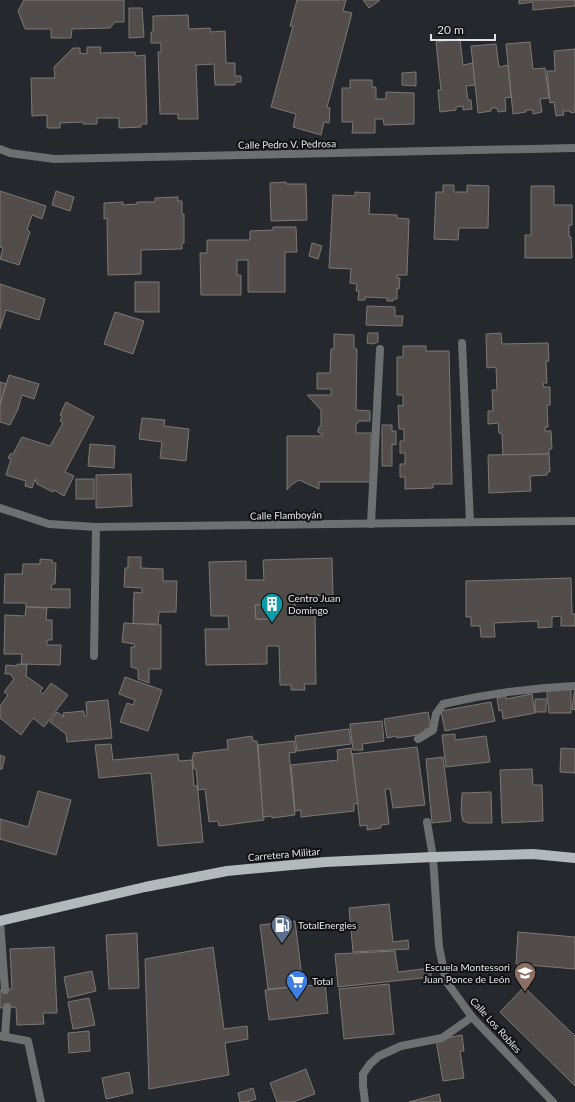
<svg xmlns="http://www.w3.org/2000/svg" width="575" height="1102" viewBox="0 0 575 1102" font-family="Lato,sans-serif">
	<rect width="100%" height="100%" fill="#25282c"/>
	<!-- building -->
	<g fill="#524d4a" stroke="#7e7875" fill-rule="evenodd">
		<polygon points="24,0 124,0 124,22 115,22 110,28 72,29 71,38 51,38 51,29 25,29 18,11"/>
		<polygon points="297,0 346,0 343,11 352,13 327,107 330,108 329,123 324,122 321,135 293,127 296,114 271,107 293,26 290,26"/>
		<polygon points="363,0 379,0 379,1 369,8"/>
		<polygon points="519,0 575,0 575,6 533,10 533,2 519,4"/>
		<polygon points="129,8 142,8 144,37 129,38"/>
		<polygon points="188,15 189,29 210,28 211,32 225,31 226,63 235,63 235,76 241,76 241,82 236,82 235,85 215,85 214,64 196,65 198,119 178,119 178,114 160,114 158,52 161,52 161,43 151,43 151,32 153,32 153,16"/>
		<polygon points="460,39 463,65 473,63 475,85 466,86 468,100 471,100 472,109 463,110 463,106 456,107 456,110 440,112 438,90 441,90 436,42"/>
		<polygon points="530,42 533,69 545,68 549,98 540,99 542,112 533,114 533,110 526,110 526,112 513,114 506,44"/>
		<polygon points="496,44 499,67 508,65 511,97 505,98 506,111 498,112 497,108 491,108 491,111 478,113 471,46"/>
		<polygon points="87,47 101,47 100,53 135,52 136,56 145,55 147,124 141,124 141,127 119,128 119,118 97,118 97,124 83,124 83,122 60,123 60,128 47,128 47,115 32,116 31,78 55,78 54,67 73,48 80,48 80,53 87,54"/>
		<polygon points="575,49 575,112 571,113 570,111 563,111 564,115 556,116 554,102 550,103 547,71 555,71 554,51"/>
		<polygon points="416,72 416,86 402,85 402,73"/>
		<polygon points="350,80 372,80 372,87 376,87 376,99 386,99 386,92 414,93 414,124 384,125 383,119 375,119 375,133 352,133 353,122 342,122 342,88 350,88"/>
		<polygon points="286,182 286,184 306,184 307,220 271,221 270,183"/>
		<polygon points="443,185 454,185 454,192 467,192 467,185 489,186 488,228 459,228 458,240 434,239 436,192 443,192"/>
		<polygon points="531,186 554,186 554,205 572,205 572,225 569,225 569,237 571,237 572,258 525,258 525,235 531,235"/>
		<polygon points="0,191 46,206 42,219 32,215 27,230 30,232 19,265 0,259 3,248 0,247"/>
		<polygon points="56,191 74,197 70,211 52,205"/>
		<polygon points="355,192 370,193 369,214 397,215 397,218 409,219 407,275 397,275 397,278 400,278 399,289 397,288 397,299 393,299 393,301 387,301 387,298 365,297 365,300 358,300 359,291 356,291 357,284 350,283 351,269 329,268 333,195 355,196"/>
		<polygon points="178,197 178,201 182,201 182,214 184,214 184,243 182,243 182,249 141,250 141,274 108,275 107,218 104,219 104,203 123,202 123,205 137,204 137,202 155,202 155,198"/>
		<polygon points="273,227 296,227 297,252 285,252 285,292 248,292 248,260 237,260 237,275 241,275 241,295 201,295 200,253 207,253 207,240 250,240 250,231 273,230"/>
		<polygon points="312,243 322,246 318,259 309,256"/>
		<rect x="135" y="282" width="24" height="30"/>
		<polygon points="0,284 45,299 39,320 6,310 0,329"/>
		<polygon points="367,306 395,307 395,316 403,316 402,326 366,325"/>
		<polygon points="115,312 144,321 133,354 104,344"/>
		<polygon points="368,333 378,333 378,342 373,344 367,343"/>
		<polygon points="501,333 502,344 548,343 549,361 546,361 547,383 543,383 544,387 550,387 550,405 547,405 548,427 545,427 545,431 551,431 552,449 549,449 549,454 503,455 502,434 499,433 498,423 488,424 488,411 493,411 492,390 497,390 496,367 487,368 486,334"/>
		<polygon points="334,334 354,335 354,348 357,349 356,410 370,411 370,421 359,421 356,425 356,433 371,433 371,482 319,482 319,489 299,480 291,485 287,490 287,436 322,436 322,434 318,432 318,430 319,427 321,426 321,410 307,395 331,395 331,389 317,389 317,373 330,373 331,349 334,349"/>
		<polygon points="403,346 426,346 426,351 449,351 452,484 433,484 433,488 405,489 405,477 400,477 400,464 405,464 405,453 400,453 400,441 404,441 404,429 399,429 398,405 403,406 403,395 397,395 397,357 403,357"/>
		<polygon points="9,375 39,384 34,399 22,395 18,409 10,425 0,422 0,404"/>
		<polygon points="0,382 6,384 0,404"/>
		<polygon points="66,402 94,417 65,472 74,476 64,496 54,490 53,492 37,484 35,479 32,488 25,486 26,481 6,475 11,459 8,458 10,454 13,454 22,437 50,446 63,423 60,421 62,416 60,415"/>
		<polygon points="142,418 165,420 164,426 189,429 186,461 160,458 162,442 139,439"/>
		<polygon points="382,425 392,425 392,431 396,431 396,445 392,444 392,466 382,466"/>
		<polygon points="90,444 115,446 114,468 88,466"/>
		<polygon points="549,454 550,472 547,472 547,475 530,476 531,491 489,493 488,455"/>
		<polygon points="131,474 132,506 96,508 96,475"/>
		<rect x="76" y="479" width="18" height="20"/>
		<polygon points="128,557 141,557 141,568 163,569 163,581 177,581 176,612 159,612 158,624 133,624 134,592 142,593 142,588 124,587 125,568 128,568"/>
		<path d="M332,558l1,37 -38,1v17h20l1,71h-12l1,6h-14v-5h-11l-1,-39h-12v18l-61,1 -1,-36h24l-1,-13h-17l-2,-54 37,-1v19h18l-1,-20zM255,605h15l1,14h-15z"/>
		<polygon points="40,559 52,560 52,563 56,563 55,584 52,584 51,589 70,589 70,608 26,607 26,603 4,603 5,574 22,574 23,564 40,564"/>
		<polygon points="571,578 572,614 575,614 575,626 561,626 561,616 552,617 552,627 538,628 538,621 494,623 495,637 481,637 480,626 471,626 471,617 466,617 466,581"/>
		<polygon points="255,605 270,605 271,619 256,619"/>
		<polygon points="26,607 47,608 46,620 52,620 52,640 47,640 47,645 61,645 60,665 21,664 22,654 4,654 5,615 25,616"/>
		<polygon points="124,623 161,625 161,669 149,669 149,683 138,679 138,669 131,667 131,647 135,647 134,644 122,642"/>
		<polygon points="17,664 27,665 26,676 43,688 40,691 43,694 51,683 68,695 44,727 33,718 21,735 0,718 0,706 8,695 4,692 14,679 10,674 5,674 6,665 17,666"/>
		<polygon points="125,677 162,690 148,731 120,722 127,703 133,705 135,700 119,694"/>
		<polygon points="575,686 575,710 572,709"/>
		<polygon points="571,688 571,713 549,713 547,697 547,689"/>
		<polygon points="532,694 535,713 503,719 502,710 499,711 497,698 506,696 506,699"/>
		<rect x="535" y="699" width="11" height="13"/>
		<polygon points="108,700 112,738 67,742 66,734 50,722 57,712 64,717 63,713 84,711 84,716 87,716 86,702"/>
		<polygon points="491,702 495,721 445,731 441,711"/>
		<polygon points="428,712 431,728 425,729 425,734 397,738 397,736 387,738 384,719"/>
		<polygon points="382,721 384,741 362,744 363,750 353,750 350,724"/>
		<polygon points="349,729 351,744 297,751 295,736"/>
		<polygon points="455,734 455,740 486,736 490,762 446,767 442,735"/>
		<polygon points="252,736 253,741 257,741 264,820 219,826 218,821 209,822 205,789 198,790 196,769 194,769 192,756 194,756 193,753 228,749 227,740"/>
		<polygon points="294,741 296,752 289,753 295,815 272,818 272,816 263,817 258,745"/>
		<polygon points="111,744 113,760 178,754 179,761 192,760 194,786 197,786 198,792 203,842 158,846 151,773 99,778 95,745"/>
		<polygon points="417,747 425,805 393,808 390,789 385,789 389,824 381,825 381,828 367,830 367,825 360,826 352,754"/>
		<polygon points="351,748 358,803 354,804 354,811 301,817 301,810 295,811 291,765 338,760 337,750"/>
		<polygon points="561,748 575,749 575,773 560,772"/>
		<polygon points="0,755 5,757 2,769 0,769"/>
		<polygon points="443,757 451,821 432,823 426,759"/>
		<polygon points="532,769 533,785 542,785 543,821 502,823 500,770"/>
		<polygon points="38,791 71,800 56,855 0,839 0,819 28,827"/>
		<polygon points="491,792 492,823 468,823 463,821 461,811 462,793"/>
		<polygon points="389,904 393,942 408,940 409,949 353,952 349,908"/>
		<polygon points="295,921 303,986 268,989 260,925"/>
		<polygon points="518,932 575,937 575,969 516,964"/>
		<polygon points="137,933 139,988 109,989 106,935"/>
		<polygon points="54,947 57,1013 43,1013 44,1024 17,1025 16,1007 0,1008 0,990 12,989 10,949"/>
		<polygon points="213,947 224,1029 247,1026 248,1039 225,1043 229,1075 149,1089 145,959"/>
		<polygon points="395,951 398,972 431,968 431,977 338,987 335,954"/>
		<polygon points="92,971 96,991 68,998 64,977"/>
		<polygon points="325,984 328,1013 269,1020 265,990"/>
		<polygon points="389,984 394,1034 344,1039 339,989"/>
		<polygon points="524,987 575,1036 575,1086 500,1012"/>
		<polygon points="89,998 95,1025 73,1029 68,1002"/>
		<polygon points="89,1031 90,1051 69,1053 68,1033"/>
		<polygon points="462,1035 464,1051 460,1051 464,1078 443,1081 436,1040"/>
		<polygon points="306,1069 315,1094 293,1102 277,1102 270,1083"/>
		<polygon points="129,1072 133,1093 106,1099 102,1078"/>
		<polygon points="253,1088 256,1099 247,1102 240,1102 238,1093"/>
		<polygon points="439,1094 441,1102 409,1102"/>
	</g>
	<g fill="none" stroke-linecap="round" stroke-linejoin="round">
		<!-- service -->
		<g stroke="#6d6f71" stroke-width="8">
			<polyline points="94,656 96,527"/>
			<path d="M418,739l15,-9 3,-16 7,-10c43,-10 87,-16 132,-18"/>
			<polyline points="427,822 433,857"/>
			<polyline points="0,921 5,990"/>
			<polyline points="5,1037 7,1007"/>
		</g>
		<!-- minor -->
		<g stroke="#6d6f71" stroke-width="8">
			<polyline points="0,149 10,153 54,159 575,148"/>
			<polyline points="462,343 470,522"/>
			<polyline points="0,508 49,524 96,527 575,521"/>
			<polyline points="371,524 380,349"/>
			<polyline points="433,857 439,947 446,981 472,1017 553,1102"/>
			<polyline points="0,1036 28,1041 41,1102"/>
			<polyline points="365,1102 363,1086 363,1074 370,1064 379,1056 401,1046 442,1038 472,1017"/>
		</g>
		<!-- primary -->
		<polyline stroke="#b3b8bb" stroke-width="10" points="0,921 145,887 227,871 325,862 433,857 533,854 575,858"/>
	</g>
	<!-- icons -->
	<defs>
		<g id="building-pin" transform="scale(1.15)"><path d="M0 17L-7.5 6A9.5 9.5 0 1 1 7.5 6Z" fill="#0f9aa8" stroke="#0f1012"/><path d="M-4-6H4V6H1V3H-1V6H-4ZM-2.5-4.3h1.7v1.8h-1.7ZM.8-4.3h1.7v1.8H.8ZM-2.5-1h1.7V.8h-1.7ZM.8-1h1.7V.8H.8Z" fill="#fff"/></g>
		<g id="fuel-pin" transform="scale(1.15)"><path d="M0 17L-7.5 6A9.5 9.5 0 1 1 7.5 6Z" fill="#5c6f8a" stroke="#0f1012"/><path d="M-5.5-6h7V0h2V4h1.3V-2.5L3-4.5l.8-.8L6-3V5H2.5V1h-1V6h-7ZM-4.2-4.7v3.2H.2V-4.7Z" fill="#fff"/></g>
		<g id="school-pin" transform="scale(1.15)"><path d="M0 17L-7.5 6A9.5 9.5 0 1 1 7.5 6Z" fill="#8d6e63" stroke="#0f1012"/><path d="M0-5L7-2L0 1L-7-2ZM-4 1L0 2.5L4 1V4Q0 6-4 4Z" fill="#fff"/></g>
		<g id="supermarket-pin" transform="scale(1.15)"><path d="M0 17L-7.5 6A9.5 9.5 0 1 1 7.5 6Z" fill="#3f7fe0" stroke="#0f1012"/><path d="M-6-5.5h2.5l.6 2H6L4.5 2H-2.5L-4.4-4H-6ZM-1.5 3.2a1.3 1.3 0 1 0 .1 0ZM3 3.2a1.3 1.3 0 1 0 .1 0Z" fill="#fff"/></g>
	</defs>
	<g fill-rule="evenodd">
		<use href="#building-pin" x="272" y="604"/>
		<use href="#fuel-pin" x="282" y="925"/>
		<use href="#school-pin" x="525" y="973"/>
		<use href="#supermarket-pin" x="297" y="981"/>
	</g>
	<g text-anchor="middle" dominant-baseline="central" stroke-width="4" stroke-linejoin="round" paint-order="stroke">
		<!-- street labels -->
		<g font-size="10" fill="#e3e4e7" stroke="#0f1012">
			<text transform="translate(287 144) rotate(-1)">Calle Pedro V. Pedrosa</text>
			<text transform="translate(286 515) rotate(-1)">Calle Flamboyán</text>
			<text transform="translate(284 854) rotate(-5)">Carretera Militar</text>
			<text transform="translate(496 1025) rotate(48)">Calle Los Robles</text>
		</g>
		<!-- poi labels -->
		<g font-size="10" fill="#e3e4e7" stroke="#0f1012" text-anchor="start">
			<text x="288" y="598">Centro Juan<tspan x="288" dy="12">Domingo</tspan></text>
			<text x="298" y="925">TotalEnergies</text>
			<text x="510" y="967" text-anchor="end">Escuela Montessori<tspan x="510" dy="12">Juan Ponce de León</tspan></text>
			<text x="312" y="981">Total</text>
		</g>
	</g>
	<!-- scale -->
	<path d="M431 34v6h64v-6" fill="none" stroke="#e3e4e7" stroke-width="2"/>
	<text x="437" y="34" font-size="12" fill="#e3e4e7" stroke="#0f1012" stroke-width="3" paint-order="stroke">20 m</text>
</svg>
